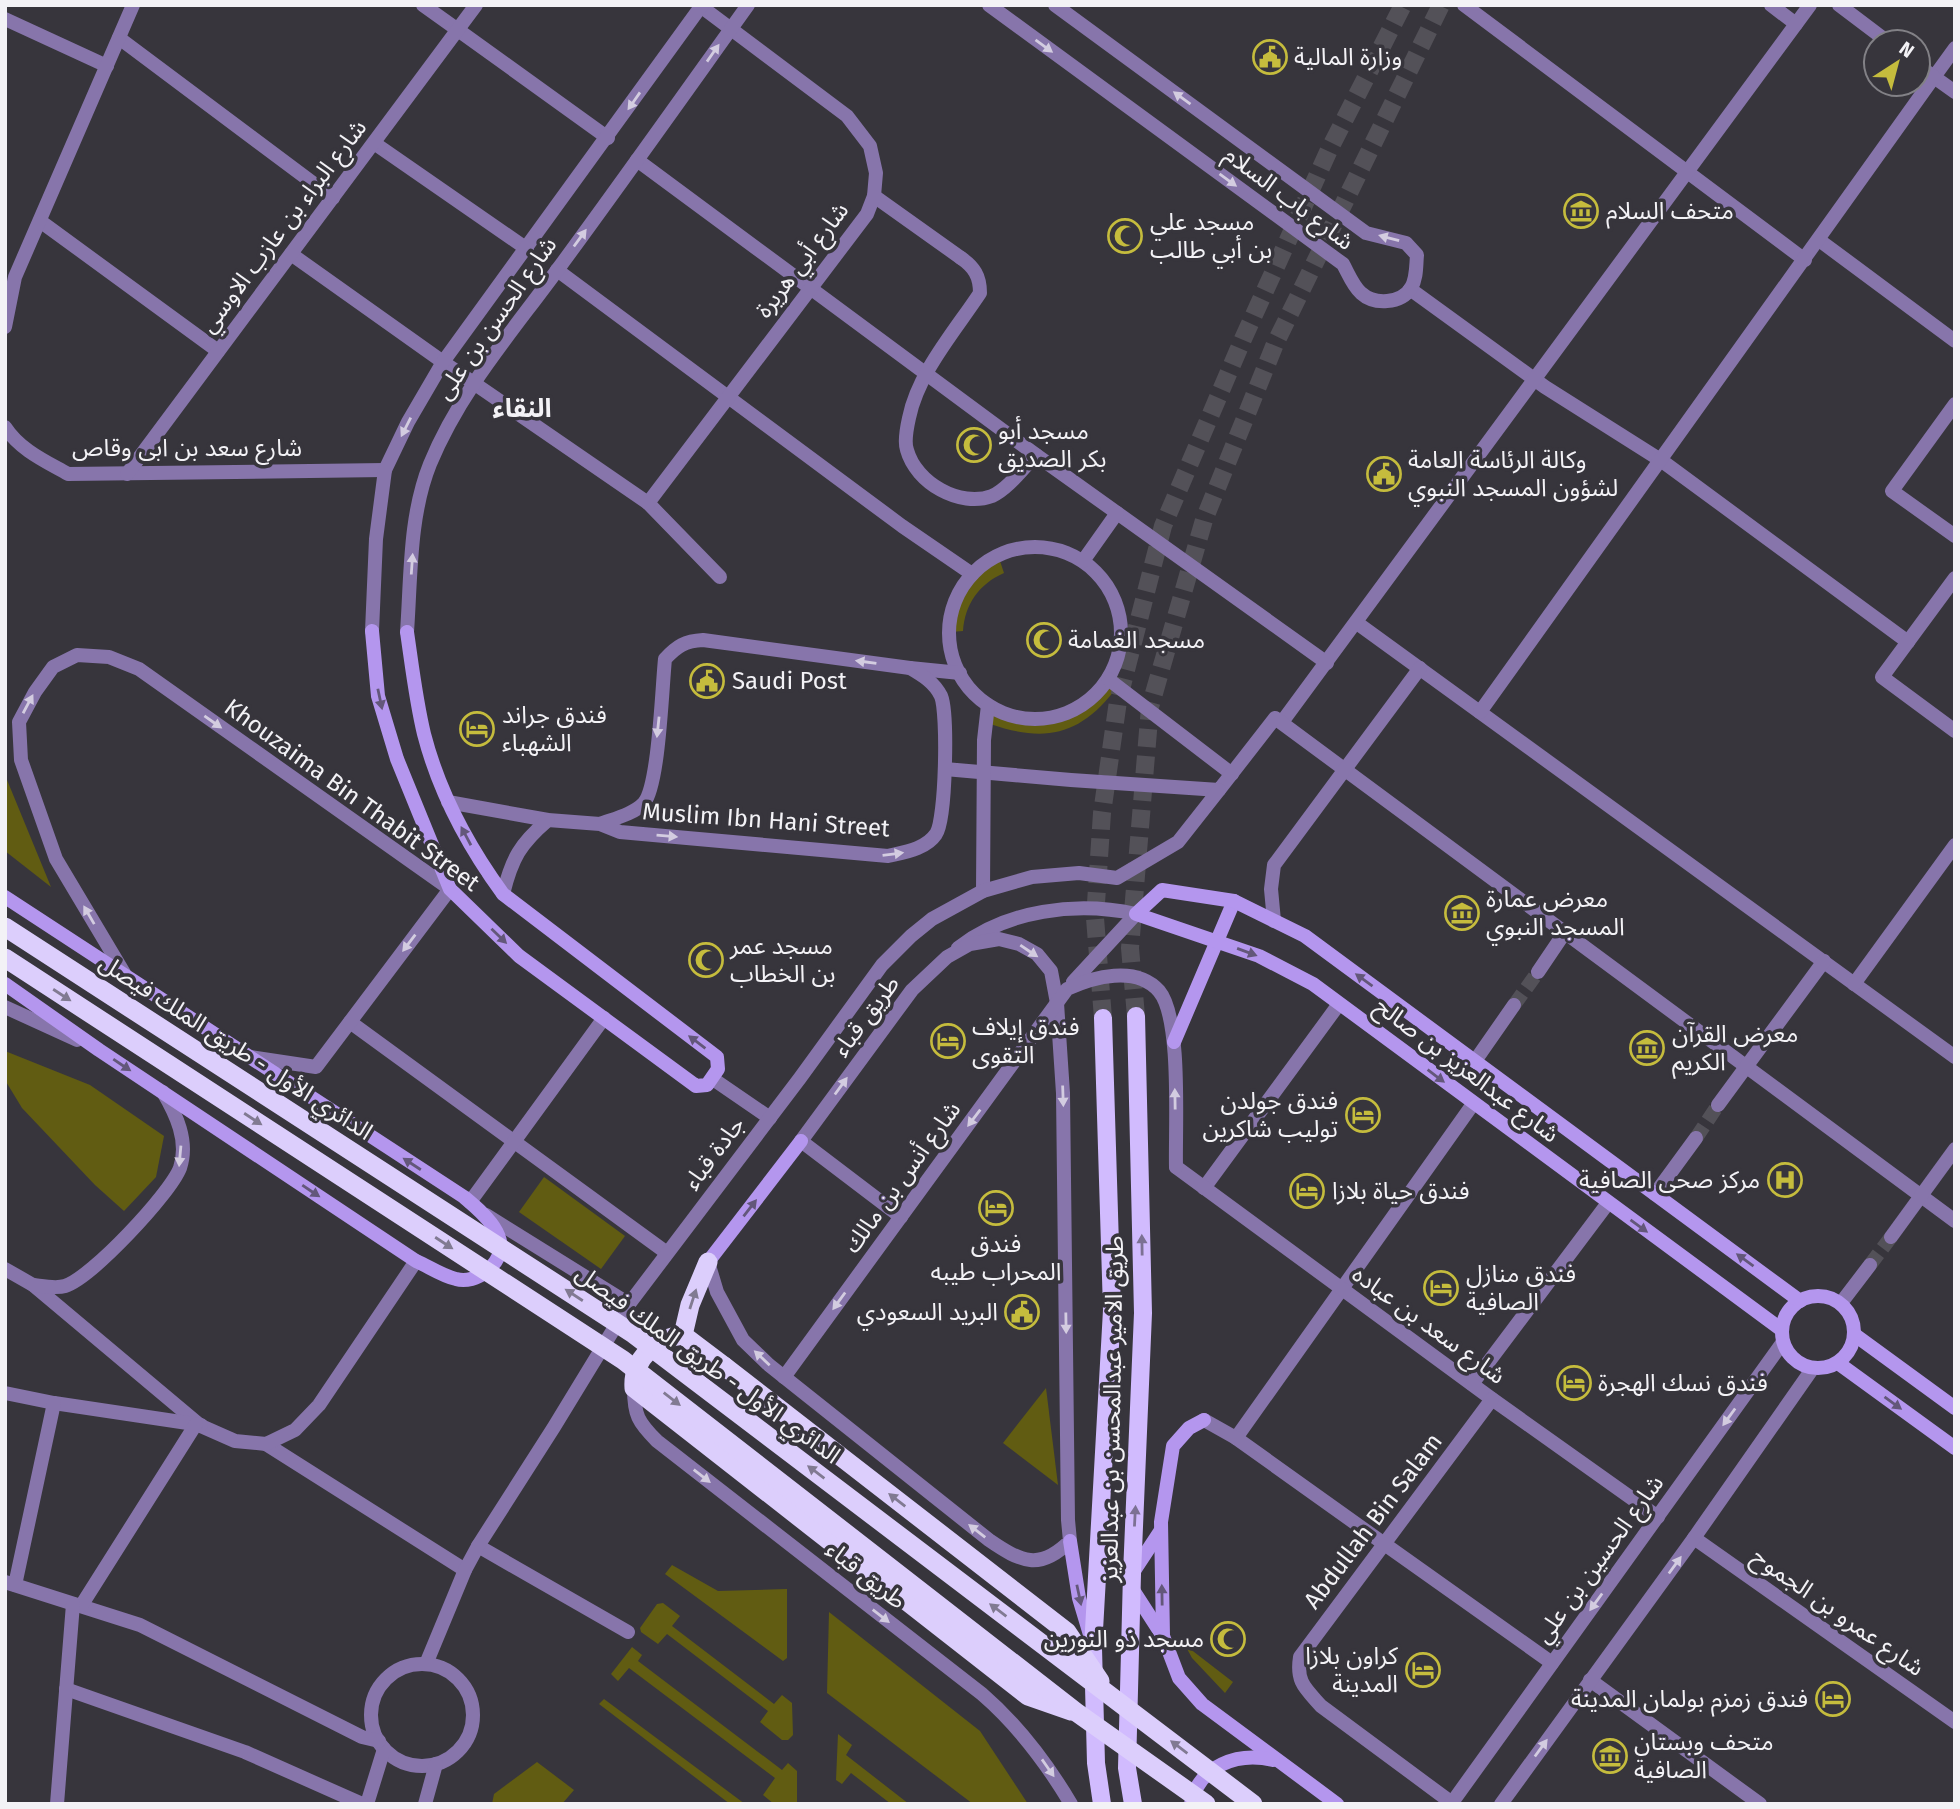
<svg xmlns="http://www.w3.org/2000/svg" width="1960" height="1809" viewBox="0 0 1960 1809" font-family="'Fira Sans','Noto Sans Arabic',sans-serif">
	<rect width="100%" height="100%" fill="#37353c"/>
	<!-- grass -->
	<g fill="#615c12">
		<path d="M1000,561l4,12c-25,11 -39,31 -41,58l-12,1c3,-31 18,-60 49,-71z"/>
		<path d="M1102,685l12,6c-36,46 -71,51 -124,33l4,-14c46,16 76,15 108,-25z"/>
		<polygon points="5,775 51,887 5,851"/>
		<polygon points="5,1051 90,1085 164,1136 156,1177 124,1211 95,1185 22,1108 5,1080"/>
		<polygon points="544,1177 625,1236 601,1269 519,1212"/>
		<polygon points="1046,1388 1058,1485 1003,1443"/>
		<polygon points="672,1565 718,1591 787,1589 787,1658 783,1661 665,1574"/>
		<polygon points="663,1603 680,1616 672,1626 774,1704 782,1695 792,1703 793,1735 788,1740 782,1740 760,1722 768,1711 667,1634 658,1644 641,1632 640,1628 657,1604"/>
		<polygon points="829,1612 980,1731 1028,1804 973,1804 827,1693"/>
		<polygon points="1185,1645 1233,1682 1225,1693 1192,1658"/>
		<polygon points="632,1647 642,1655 638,1661 782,1770 788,1763 797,1771 797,1804 774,1804 763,1795 775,1778 629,1668 618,1681 611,1674"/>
		<polygon points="604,1699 745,1804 730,1804 599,1704"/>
		<polygon points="838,1734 852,1745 846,1755 909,1804 891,1804 851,1773 842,1784 836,1780"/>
		<polygon points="537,1762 574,1790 562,1804 492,1804 494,1794"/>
	</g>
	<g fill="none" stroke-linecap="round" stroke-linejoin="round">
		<!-- pedestrian-tunnel -->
		<g stroke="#535158" stroke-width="14" stroke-dasharray="14 7" stroke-linecap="butt">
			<polyline points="1514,1005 1538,972"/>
			<polyline points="1696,1138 1718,1105"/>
			<polyline points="1870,1265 1891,1237"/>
		</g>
		<!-- primary-tunnel -->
		<g stroke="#535158" stroke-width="18" stroke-dasharray="18 9" stroke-linecap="butt">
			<polyline points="1136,1016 1130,948 1150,707 1204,520 1275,344 1441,5"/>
			<polyline points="1103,1018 1095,918 1102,813 1118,701 1163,526 1243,339 1329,150 1403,5"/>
		</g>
		<!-- pedestrian -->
		<g stroke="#8775ab" stroke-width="14">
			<polyline points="1464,5 1805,260"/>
			<polyline points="1771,5 1796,24"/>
			<polyline points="1839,5 1888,42"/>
			<polyline points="458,30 608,138"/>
			<polyline points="119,38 333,198"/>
			<polyline points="1955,48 1934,77 1955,92"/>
			<polyline points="374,143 527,249"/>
			<polyline points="637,160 1036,455 1327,663"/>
			<polyline points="40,221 218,351"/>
			<polyline points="1819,240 1955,341"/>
			<polyline points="291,254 443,362"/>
			<path d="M961,258c13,9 19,18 19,35 -25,38 -62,80 -71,125 -2,9 -5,24 -2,32 9,33 53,58 85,46 16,-7 32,-29 44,-41"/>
			<polyline points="557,270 902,526 972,574"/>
			<polyline points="1410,289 1545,387 1662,461 1908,642"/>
			<polyline points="1955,404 1892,491 1955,536"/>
			<polyline points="648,503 720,577"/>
			<circle cx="1035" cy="633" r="86"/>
			<polyline points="1083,561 1117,513"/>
			<polyline points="1955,578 1882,677 1955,731"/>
			<polyline points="1357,623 1955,1057"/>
			<polyline points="910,668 960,673"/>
			<polyline points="1108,679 1232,774"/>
			<polyline points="1480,712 1934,77 1918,65"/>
			<polyline points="1282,722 1810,5"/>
			<polyline points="945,769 1071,780 1219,790 1275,718 1955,1221"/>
			<polyline points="983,891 984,740 988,705"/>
			<polyline points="1274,921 1271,889 1274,865 1420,668"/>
			<polyline points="1538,972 1565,932"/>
			<polyline points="1854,984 1955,845"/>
			<polyline points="350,1022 667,1253"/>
			<polyline points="1475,1061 1514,1005"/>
			<polyline points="713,1079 770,1118"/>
			<polyline points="1718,1105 1824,961"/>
			<polyline points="801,1141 901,1217"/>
			<polyline points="1204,1188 1339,1004"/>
			<polyline points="1655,1194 1696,1138"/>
			<polyline points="486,1215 629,1304"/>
			<polyline points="1891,1237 1955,1149"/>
			<polyline points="1841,1303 1870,1265"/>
			<polyline points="1472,1384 1608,1203"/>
			<polyline points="1236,1438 1473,1104"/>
			<polyline points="266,1444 465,1570"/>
			<polyline points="1383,1543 1552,1663"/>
			<polyline points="478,1546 628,1632"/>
			<polyline points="426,1664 465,1570 478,1546 554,1427 629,1304 800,1078 882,965 911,936 932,919 983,891 1032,877 1079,873 1117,878 1178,842 1219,790"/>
			<circle cx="422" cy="1715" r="51"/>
			<polyline points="367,1804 384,1749"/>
			<polyline points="425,1804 436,1764"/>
		</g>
		<!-- minor -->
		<g stroke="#8775ab" stroke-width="14">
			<polyline points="423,5 458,30"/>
			<path d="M989,5l354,259c5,9 10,22 18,29 13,12 40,11 50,-5 6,-10 5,-23 6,-33l-11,-12 -40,-10 -311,-228"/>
			<polyline points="5,19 107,66"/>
			<polyline points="874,196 961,258"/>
			<polyline points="5,327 15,277 133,5"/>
			<polyline points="443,362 648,503 867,214 874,196 876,173 870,146 847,116 699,5"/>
			<path d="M5,427c15,23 40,34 63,47l317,-4"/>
			<polyline points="127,474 476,5"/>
			<polyline points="372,631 376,539 385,470 408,422 443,362 702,5"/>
			<path d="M407,632c4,-55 2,-116 23,-168 30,-73 82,-132 128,-195 64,-87 127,-176 190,-264"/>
			<path d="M448,802l100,18 52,4 20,8 268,24c17,-4 38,-7 48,-22 10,-14 12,-121 5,-138 -7,-14 -19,-21 -31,-28l-207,-28c-18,1 -26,6 -38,19 -3,28 -6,126 -21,144 -10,11 -31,16 -44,21"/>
			<path d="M503,894c9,-36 17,-50 45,-74"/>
			<path d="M958,948c49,-38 118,-47 178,-34"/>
			<polyline points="124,973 56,859 21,760 19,722 35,692 53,667 77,655 109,657 139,669 450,889 316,1067 250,1057"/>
			<polyline points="5,1007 77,1040"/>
			<polyline points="1176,1167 1492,1399 1658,1517"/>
			<polyline points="470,1202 604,1018"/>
			<polyline points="5,1269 33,1285 201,1426 235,1441 266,1444 295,1430 319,1405 416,1261"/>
			<path d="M33,1285c9,1 23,4 32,1 26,-8 105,-92 115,-118 9,-27 -4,-54 -17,-76"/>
			<polyline points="5,1393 54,1403 201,1425"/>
			<polyline points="1204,1420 1236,1438 1383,1543"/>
			<polyline points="1694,1538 1955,1722"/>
			<polyline points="5,1582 140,1625 362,1737 379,1741"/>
			<polyline points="15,1585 54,1403"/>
			<polyline points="81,1606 196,1424"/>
			<polyline points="1590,1680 1760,1804"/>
			<polyline points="66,1689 245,1752 362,1804"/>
			<path d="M1452,1803l-131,-97c-16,-18 -25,-24 -21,-49l192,-258"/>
			<polyline points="57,1804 73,1604"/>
		</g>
		<!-- tertiary -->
		<g stroke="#8775ab" stroke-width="14">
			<polyline points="1073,982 1136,914"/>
			<path d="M708,1262l9,30 26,48 26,25 220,175c32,22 51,31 81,1l-2,-21 -5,-427 -6,-90 -6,-32 -14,-17 -18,-10 -20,-5 -29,5 -23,13 -35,33 -111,151"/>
			<path d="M784,1377l283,-388c26,-12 69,-24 92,2 23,27 16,138 17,176"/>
			<path d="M634,1388c0,27 4,34 23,53l325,253c37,32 64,68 89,110"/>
			<polyline points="1451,1804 1783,1342"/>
			<polyline points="1501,1804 1694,1538 1813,1368"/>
		</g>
		<!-- secondary -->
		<g stroke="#b496ee" stroke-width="14">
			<path d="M372,631l6,65 19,63 53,130 69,67 177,130 11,-1 11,-16 -1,-12 -214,-163c-35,-48 -64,-102 -79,-160 -8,-33 -12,-68 -17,-102"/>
			<path d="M5,897l459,300c24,20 55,47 22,75 -8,6 -20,10 -30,7 -14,-3 -28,-13 -40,-18l-317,-211 -94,-66"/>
			<polyline points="1174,1042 1234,901"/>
			<polyline points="708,1262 801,1141"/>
			<circle cx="1818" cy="1332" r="36"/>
			<polyline points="1782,1330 1313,984 1259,956 1136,914 1162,890 1234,901 1305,936 1800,1301"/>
			<polyline points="1855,1335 1955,1408"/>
			<polyline points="1838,1363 1955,1448"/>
			<polyline points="1204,1420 1189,1428 1173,1446 1161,1522 1163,1636 1179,1678 1202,1704 1337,1804"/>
			<polyline points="1070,1541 1079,1598 1091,1638"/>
			<polyline points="1132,1574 1161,1530"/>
			<polyline points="1133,1590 1162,1635"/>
			<path d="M1191,1804c8,-39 47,-52 82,-44"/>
		</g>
		<!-- primary -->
		<g stroke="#d1bbfe" stroke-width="18">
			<polyline points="1102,1804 1096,1763 1093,1648 1112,1310 1103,1018"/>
			<polyline points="1133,1804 1127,1768 1132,1574 1143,1313 1136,1016"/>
		</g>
		<!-- trunk -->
		<g stroke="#dccefc" stroke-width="19">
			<polyline points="708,1262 690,1305 683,1335 724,1366"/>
			<path d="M683,1335c-27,3 -51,24 -49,53l394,308 43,15"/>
		</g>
		<!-- trunk-bridge -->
		<g stroke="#dccefc" stroke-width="19">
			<polyline points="5,927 632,1333 1253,1804"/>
			<polyline points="5,958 623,1360 1076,1712 1206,1804"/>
			<polyline points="724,1366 1067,1632 1100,1681"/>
		</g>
	</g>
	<!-- one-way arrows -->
	<defs><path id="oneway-solid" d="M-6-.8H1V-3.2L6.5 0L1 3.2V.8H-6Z" transform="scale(1.75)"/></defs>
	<g fill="#d3cce0">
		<use href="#oneway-solid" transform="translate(1044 46) rotate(36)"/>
		<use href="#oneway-solid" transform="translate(713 53) rotate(-55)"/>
		<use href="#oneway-solid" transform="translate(1182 98) rotate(-144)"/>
		<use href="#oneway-solid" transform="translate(634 101) rotate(125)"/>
		<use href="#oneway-solid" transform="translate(1228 180) rotate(36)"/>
		<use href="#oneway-solid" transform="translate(580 238) rotate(-54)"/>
		<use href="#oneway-solid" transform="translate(1389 238) rotate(-165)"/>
		<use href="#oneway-solid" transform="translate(406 427) rotate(117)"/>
		<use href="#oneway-solid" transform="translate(412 564) rotate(-86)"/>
		<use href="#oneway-solid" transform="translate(866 662) rotate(-172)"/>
		<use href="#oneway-solid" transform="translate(28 704) rotate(-62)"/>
		<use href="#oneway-solid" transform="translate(213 722) rotate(35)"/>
		<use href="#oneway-solid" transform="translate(658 727) rotate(96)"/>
		<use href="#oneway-solid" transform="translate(667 836) rotate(5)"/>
		<use href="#oneway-solid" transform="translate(893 854) rotate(-7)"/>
		<use href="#oneway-solid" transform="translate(89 915) rotate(-120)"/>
		<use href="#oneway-solid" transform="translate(409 943) rotate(127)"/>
		<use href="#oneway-solid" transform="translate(1029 951) rotate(34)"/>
		<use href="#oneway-solid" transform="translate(841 1086) rotate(-54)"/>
		<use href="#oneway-solid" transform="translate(1063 1096) rotate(88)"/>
		<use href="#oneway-solid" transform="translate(1175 1099) rotate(-91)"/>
		<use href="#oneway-solid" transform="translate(974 1118) rotate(127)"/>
		<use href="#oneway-solid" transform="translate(180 1156) rotate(95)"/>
		<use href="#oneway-solid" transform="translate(839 1301) rotate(126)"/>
		<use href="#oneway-solid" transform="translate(1066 1323) rotate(89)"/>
		<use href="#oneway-solid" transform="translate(762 1358) rotate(-137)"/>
		<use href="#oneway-solid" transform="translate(1729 1417) rotate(126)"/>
		<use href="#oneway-solid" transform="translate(702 1476) rotate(38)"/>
		<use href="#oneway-solid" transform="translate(977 1531) rotate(-142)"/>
		<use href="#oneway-solid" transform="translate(1675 1565) rotate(-54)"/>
		<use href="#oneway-solid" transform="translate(1596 1602) rotate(126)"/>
		<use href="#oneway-solid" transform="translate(881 1616) rotate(38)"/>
		<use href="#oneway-solid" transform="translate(1541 1748) rotate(-54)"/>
		<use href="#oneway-solid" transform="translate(1048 1768) rotate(55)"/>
	</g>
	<g fill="#63577a">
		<use href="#oneway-solid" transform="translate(380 699) rotate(78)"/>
		<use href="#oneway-solid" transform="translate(466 836) rotate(-118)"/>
		<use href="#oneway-solid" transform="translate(499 936) rotate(44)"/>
		<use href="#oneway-solid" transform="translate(1247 952) rotate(20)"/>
		<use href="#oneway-solid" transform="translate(1364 980) rotate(-144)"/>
		<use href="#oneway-solid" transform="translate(697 1042) rotate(-143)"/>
		<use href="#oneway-solid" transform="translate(122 1065) rotate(34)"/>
		<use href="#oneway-solid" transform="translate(1436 1076) rotate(37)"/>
		<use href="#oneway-solid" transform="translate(412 1164) rotate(-147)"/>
		<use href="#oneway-solid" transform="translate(311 1191) rotate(34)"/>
		<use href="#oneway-solid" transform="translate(750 1208) rotate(-52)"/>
		<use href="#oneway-solid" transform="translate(1639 1226) rotate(36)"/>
		<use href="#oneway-solid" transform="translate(1745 1260) rotate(-144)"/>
		<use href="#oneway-solid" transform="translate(1893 1403) rotate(36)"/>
		<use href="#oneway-solid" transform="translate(1079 1595) rotate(78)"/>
		<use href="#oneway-solid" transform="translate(1162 1595) rotate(-91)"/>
	</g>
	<g fill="#817a92">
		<use href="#oneway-solid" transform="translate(62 995) rotate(33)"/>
		<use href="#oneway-solid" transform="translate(253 1119) rotate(33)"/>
		<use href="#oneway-solid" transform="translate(444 1243) rotate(33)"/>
		<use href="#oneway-solid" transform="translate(574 1295) rotate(-147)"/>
		<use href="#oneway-solid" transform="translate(693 1299) rotate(-72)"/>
		<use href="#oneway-solid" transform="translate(672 1399) rotate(38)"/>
		<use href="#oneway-solid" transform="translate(816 1472) rotate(-143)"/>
		<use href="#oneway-solid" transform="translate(897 1500) rotate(-142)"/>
		<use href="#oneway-solid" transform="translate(998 1610) rotate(-143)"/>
		<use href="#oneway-solid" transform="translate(1179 1747) rotate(-143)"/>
	</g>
	<g fill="#7c7193">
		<use href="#oneway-solid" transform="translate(1142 1245) rotate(-91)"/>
		<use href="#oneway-solid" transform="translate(1135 1516) rotate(-87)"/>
	</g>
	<!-- icons -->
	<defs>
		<g id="civic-ring" transform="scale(1.75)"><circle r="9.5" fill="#37353c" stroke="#c5bc3d" stroke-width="1.5"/><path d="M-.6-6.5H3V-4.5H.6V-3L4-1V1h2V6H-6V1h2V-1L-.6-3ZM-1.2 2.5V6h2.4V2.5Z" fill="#c5bc3d"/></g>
		<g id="museum-ring" transform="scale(1.75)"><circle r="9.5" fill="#37353c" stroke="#c5bc3d" stroke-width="1.5"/><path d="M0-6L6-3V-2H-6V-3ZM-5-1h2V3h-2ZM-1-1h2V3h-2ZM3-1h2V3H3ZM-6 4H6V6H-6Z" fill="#c5bc3d"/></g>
		<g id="mosque-ring" transform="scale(1.75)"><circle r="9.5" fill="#37353c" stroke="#c5bc3d" stroke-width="1.5"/><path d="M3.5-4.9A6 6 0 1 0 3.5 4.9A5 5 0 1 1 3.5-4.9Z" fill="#c5bc3d"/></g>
		<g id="hotel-ring" transform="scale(1.75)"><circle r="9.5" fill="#37353c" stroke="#c5bc3d" stroke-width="1.5"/><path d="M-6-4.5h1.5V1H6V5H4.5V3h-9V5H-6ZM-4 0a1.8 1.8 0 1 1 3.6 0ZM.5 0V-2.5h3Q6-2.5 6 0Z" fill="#c5bc3d"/></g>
		<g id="hospital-ring" transform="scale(1.75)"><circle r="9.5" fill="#37353c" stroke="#c5bc3d" stroke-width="1.5"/><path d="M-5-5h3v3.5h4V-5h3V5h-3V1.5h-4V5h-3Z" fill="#c5bc3d"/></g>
	</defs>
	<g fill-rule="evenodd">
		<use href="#civic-ring" x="1270" y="57"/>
		<use href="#museum-ring" x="1581" y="211"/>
		<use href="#mosque-ring" x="1125" y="236"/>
		<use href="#mosque-ring" x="974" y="445"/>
		<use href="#civic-ring" x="1384" y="474"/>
		<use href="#mosque-ring" x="1044" y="640"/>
		<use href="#civic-ring" x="707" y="681"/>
		<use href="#hotel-ring" x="477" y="729"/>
		<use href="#museum-ring" x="1462" y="913"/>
		<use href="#mosque-ring" x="706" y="960"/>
		<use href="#hotel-ring" x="948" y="1041"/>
		<use href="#museum-ring" x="1647" y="1048"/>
		<use href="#hotel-ring" x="1363" y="1115"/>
		<use href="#hospital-ring" x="1785" y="1180"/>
		<use href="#hotel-ring" x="1307" y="1191"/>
		<use href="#hotel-ring" x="996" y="1208"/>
		<use href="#hotel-ring" x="1441" y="1288"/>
		<use href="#civic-ring" x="1022" y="1312"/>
		<use href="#hotel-ring" x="1574" y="1383"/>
		<use href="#mosque-ring" x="1228" y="1639"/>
		<use href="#hotel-ring" x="1423" y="1670"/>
		<use href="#hotel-ring" x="1833" y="1699"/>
		<use href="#museum-ring" x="1610" y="1756"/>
	</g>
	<g text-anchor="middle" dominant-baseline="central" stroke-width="7" stroke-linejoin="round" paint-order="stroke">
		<!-- poi labels -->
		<g font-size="24" fill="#f3f2f6" stroke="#37353c" text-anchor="start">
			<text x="1294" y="57">وزارة المالية</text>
			<text x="1606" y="211">متحف السلام</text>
			<text x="1150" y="222">مسجد علي<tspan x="1150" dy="28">بن أبي طالب</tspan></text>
			<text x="998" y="431">مسجد أبو<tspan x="998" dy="28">بكر الصديق</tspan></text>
			<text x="1408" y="460">وكالة الرئاسة العامة<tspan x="1408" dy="28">لشؤون المسجد النبوي</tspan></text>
			<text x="1068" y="640">مسجد الغمامة</text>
			<text x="732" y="681">Saudi Post</text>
			<text x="502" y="715">فندق جراند<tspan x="502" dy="28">الشهباء</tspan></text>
			<text x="1486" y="899">معرض عمارة<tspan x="1486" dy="28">المسجد النبوي</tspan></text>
			<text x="730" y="946">مسجد عمر<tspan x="730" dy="28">بن الخطاب</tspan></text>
			<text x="972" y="1027">فندق إيلاف<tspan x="972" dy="28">التقوى</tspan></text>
			<text x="1672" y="1034">معرض القرآن<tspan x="1672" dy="28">الكريم</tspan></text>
			<text x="1338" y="1101" text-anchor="end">فندق جولدن<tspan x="1338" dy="28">توليب شاكرين</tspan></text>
			<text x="1760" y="1180" text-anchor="end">مركز صحى الصافية</text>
			<text x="1332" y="1191">فندق حیاة بلازا</text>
			<text x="996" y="1244" text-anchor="middle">فندق<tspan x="996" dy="28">المحراب طيبه</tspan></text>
			<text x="1466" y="1274">فندق منازل<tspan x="1466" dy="28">الصافية</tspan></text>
			<text x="998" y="1312" text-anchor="end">البريد السعودي</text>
			<text x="1598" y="1383">فندق نسك الهجرة</text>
			<text x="1204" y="1639" text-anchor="end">مسجد ذو النورين</text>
			<text x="1398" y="1656" text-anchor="end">كراون بلازا<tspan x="1398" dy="28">المدينة</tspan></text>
			<text x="1808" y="1699" text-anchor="end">فندق زمزم بولمان المدينة</text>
			<text x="1634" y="1742">متحف وبستان<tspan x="1634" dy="28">الصافية</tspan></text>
		</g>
		<!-- street labels -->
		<g font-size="24" fill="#f3f2f6" stroke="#37353c">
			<text transform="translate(1289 198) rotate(37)">شارع باب السلام</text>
			<text transform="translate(283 226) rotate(-53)">شارع البراء بن عازب الاوسي</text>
			<text transform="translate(802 260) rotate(-53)">شارع أبي هريرة</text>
			<text transform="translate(496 318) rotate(-55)">شارع الحسن بن على</text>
			<text x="187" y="448">شارع سعد بن ابى وقاص</text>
			<text transform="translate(352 795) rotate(36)">Khouzaima Bin Thabit Street</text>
			<text transform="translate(766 820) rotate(4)">Muslim Ibn Hani Street</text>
			<text transform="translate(866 1016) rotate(-53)">طريق قباء</text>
			<text transform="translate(236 1047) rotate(33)">الدائري الأول - طريق الملك فيصل</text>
			<text transform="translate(1467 1070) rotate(37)">شارع عبدالعزيز بن صالح</text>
			<text transform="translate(714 1153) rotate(-53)">جادة قباء</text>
			<text transform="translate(902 1177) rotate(-54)">شارع أنس بن مالك</text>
			<text transform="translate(1429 1325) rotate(36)">شارع سعد بن عباده</text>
			<text transform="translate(708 1364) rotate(36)">الدائري الأول - طريق الملك فيصل</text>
			<text transform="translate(1112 1409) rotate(-89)">طريق الامير عبدالمحسن بن عبدالعزيز</text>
			<text transform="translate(1373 1521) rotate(-53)">Abdullah Bin Salam</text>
			<text transform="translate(1599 1559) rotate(-54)">شارع الحسين بن علي</text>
			<text transform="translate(866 1575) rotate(38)">طريق قباء</text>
			<text transform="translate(1838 1612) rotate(35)">شارع عمرو بن الجموح</text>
		</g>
		<!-- neighbourhood labels -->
		<g font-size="26" font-weight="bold" fill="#f3f2f6" stroke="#37353c">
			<text x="522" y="408">النقاء</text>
		</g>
	</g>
	<!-- border -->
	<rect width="1960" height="1809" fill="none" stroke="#f3f2f6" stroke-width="14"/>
	<!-- north arrow -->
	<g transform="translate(1897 63) rotate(36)"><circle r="33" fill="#37353c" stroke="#828186" stroke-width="2"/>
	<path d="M0-5L12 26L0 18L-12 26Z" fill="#c5bc3d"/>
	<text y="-10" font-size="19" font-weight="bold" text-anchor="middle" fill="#f3f2f6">N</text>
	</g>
</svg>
